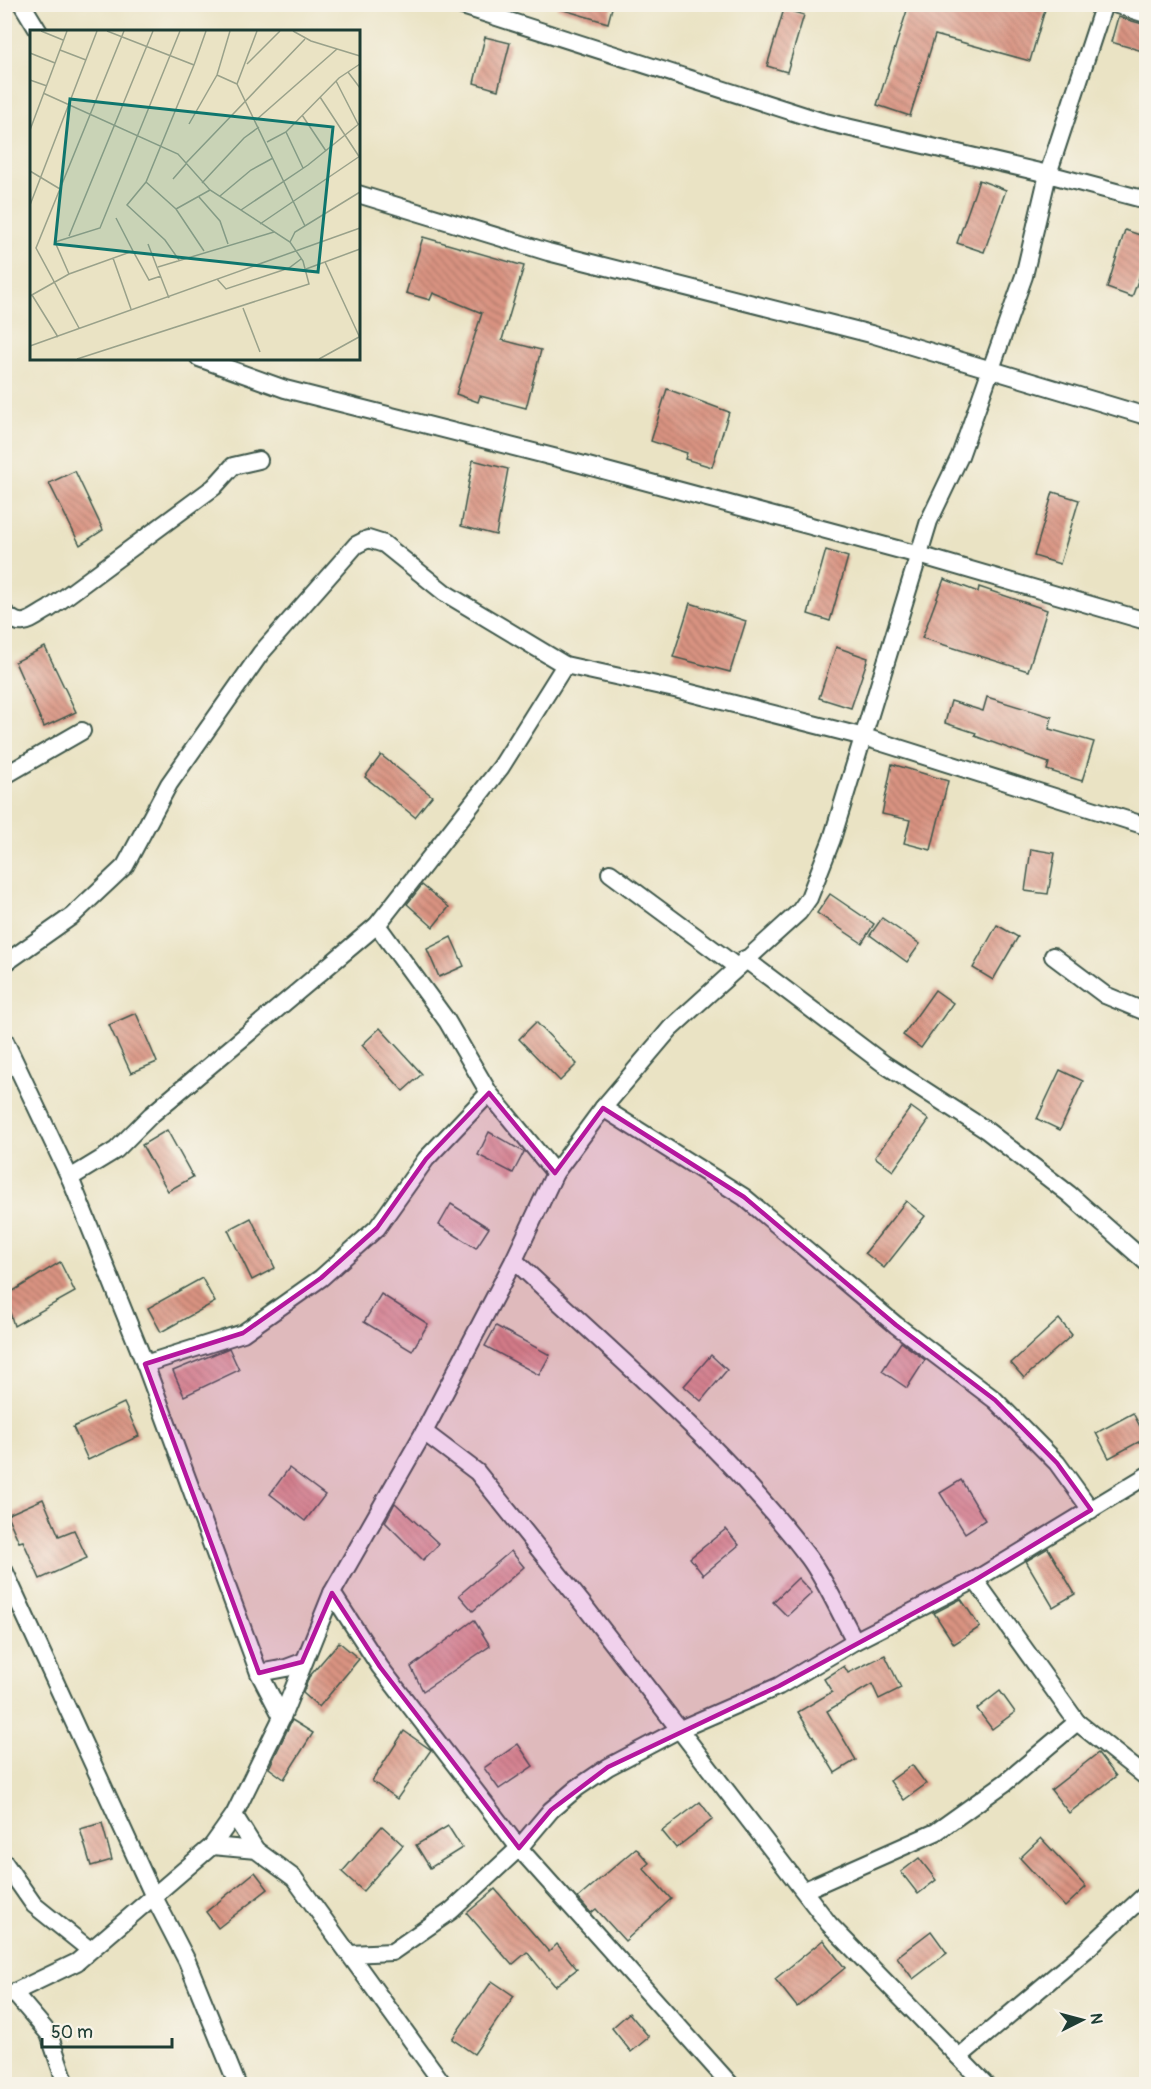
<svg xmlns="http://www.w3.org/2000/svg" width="1151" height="2089" viewBox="0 0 1151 2089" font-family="Pangolin,sans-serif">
	<defs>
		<pattern id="building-back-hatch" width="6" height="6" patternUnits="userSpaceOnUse" patternTransform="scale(1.5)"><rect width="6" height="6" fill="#d99381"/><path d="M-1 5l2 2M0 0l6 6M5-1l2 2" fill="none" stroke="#af796a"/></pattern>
	</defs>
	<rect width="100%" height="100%" fill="#f7f3e8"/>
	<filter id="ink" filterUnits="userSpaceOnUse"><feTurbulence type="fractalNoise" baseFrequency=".0167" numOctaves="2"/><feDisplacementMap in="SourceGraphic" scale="12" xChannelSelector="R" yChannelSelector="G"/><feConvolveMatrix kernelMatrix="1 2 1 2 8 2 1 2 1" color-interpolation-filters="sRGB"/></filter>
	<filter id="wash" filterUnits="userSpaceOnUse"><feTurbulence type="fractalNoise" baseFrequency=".008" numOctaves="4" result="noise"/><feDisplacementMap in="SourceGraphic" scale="24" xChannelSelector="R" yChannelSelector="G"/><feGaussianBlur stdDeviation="1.35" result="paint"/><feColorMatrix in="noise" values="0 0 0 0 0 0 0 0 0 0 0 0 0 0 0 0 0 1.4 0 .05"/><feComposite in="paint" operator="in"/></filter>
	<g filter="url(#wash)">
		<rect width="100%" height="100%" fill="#eae3c4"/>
		<g id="blocks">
			<!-- building -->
			<g fill="url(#building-back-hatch)">
				<polygon points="558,4 613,4 608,23 557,8"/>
				<polygon points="909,4 1039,4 1046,6 1030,61 935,35 910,116 877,105"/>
				<polygon points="784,9 804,15 787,72 767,66"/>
				<polygon points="1118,17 1146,25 1146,52 1111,42"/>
				<polygon points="485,37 510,43 498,90 474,83"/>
				<polygon points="979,180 1006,190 984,252 957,243"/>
				<polygon points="1125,230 1146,237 1146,259 1132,297 1107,288"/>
				<polygon points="423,237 524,266 502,340 541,350 526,408 480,396 478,402 456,394 482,313 433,293 430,300 406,293"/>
				<polygon points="667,389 729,412 712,467 685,459 687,453 651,441"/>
				<polygon points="473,460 508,469 496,535 461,526"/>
				<polygon points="75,471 103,530 80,545 49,483"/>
				<polygon points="1053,492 1079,500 1060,564 1034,556"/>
				<polygon points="826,550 848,557 830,621 808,614"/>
				<polygon points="944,579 978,592 979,587 1047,610 1028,671 922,638"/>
				<polygon points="690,603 746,621 730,672 673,657"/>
				<polygon points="45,647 76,712 44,727 15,662"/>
				<polygon points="836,647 868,658 851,708 819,698"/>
				<polygon points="987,697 1052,717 1049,729 1094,742 1082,781 1047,770 1049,763 975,736 976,733 945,723 951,701 983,711"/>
				<polygon points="381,755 432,796 415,817 365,777"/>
				<polygon points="892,764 948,781 931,850 904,843 910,820 882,814"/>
				<polygon points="1031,849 1055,853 1048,894 1025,891"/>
				<polygon points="422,885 449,907 433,927 407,904"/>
				<polygon points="830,894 874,924 862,943 817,913"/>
				<polygon points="882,918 920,944 907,962 870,935"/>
				<polygon points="997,925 1018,937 993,980 973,968"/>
				<polygon points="451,937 464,966 439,977 427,949"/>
				<polygon points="935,990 953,1003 921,1048 903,1035"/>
				<polygon points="136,1013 157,1062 131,1073 109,1025"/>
				<polygon points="536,1022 577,1064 560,1081 519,1039"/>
				<polygon points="380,1028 422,1074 403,1091 362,1045"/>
				<polygon points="1060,1070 1083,1081 1060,1130 1037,1119"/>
				<polygon points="911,1107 929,1120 893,1171 875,1157"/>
				<polygon points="167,1130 193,1177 168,1191 142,1145"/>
				<polygon points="489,1132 524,1152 513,1173 478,1155"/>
				<polygon points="906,1201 925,1216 884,1268 865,1253"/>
				<polygon points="451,1204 489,1228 476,1248 439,1225"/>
				<polygon points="251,1218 275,1268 252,1280 228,1230"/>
				<polygon points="60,1262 75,1292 14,1326 5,1296"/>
				<polygon points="202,1278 215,1302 161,1332 148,1308"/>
				<polygon points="381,1294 428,1324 412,1351 364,1322"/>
				<polygon points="1059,1319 1072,1335 1024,1378 1011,1363"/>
				<polygon points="496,1326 550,1355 539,1375 485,1346"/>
				<polygon points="901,1342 925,1360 907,1388 882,1371"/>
				<polygon points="229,1348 239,1370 184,1396 173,1371"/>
				<polygon points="711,1355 727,1370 701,1401 684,1386"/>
				<polygon points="124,1403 139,1436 88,1460 73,1427"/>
				<polygon points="1133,1413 1146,1438 1109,1458 1096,1433"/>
				<polygon points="289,1468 325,1495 305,1521 270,1494"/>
				<polygon points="961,1480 985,1520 965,1533 940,1493"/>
				<polygon points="43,1499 59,1536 74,1530 87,1558 40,1579 23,1541 19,1542 7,1515"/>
				<polygon points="395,1503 439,1544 423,1560 385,1522"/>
				<polygon points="726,1529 739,1545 703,1575 690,1558"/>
				<polygon points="1048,1548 1075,1594 1053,1607 1026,1561"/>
				<polygon points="511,1551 524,1567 473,1611 459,1595"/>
				<polygon points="798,1578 812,1593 787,1616 773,1602"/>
				<polygon points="961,1599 980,1627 954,1644 934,1613"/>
				<polygon points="474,1620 490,1646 423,1691 411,1667"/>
				<polygon points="339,1642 359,1659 319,1707 303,1693 309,1677"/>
				<polygon points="885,1655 901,1688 879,1699 872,1684 827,1711 856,1760 835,1773 798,1712 832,1692 824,1679 844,1666 848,1673"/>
				<polygon points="1000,1691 1015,1712 992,1729 977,1709"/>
				<polygon points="292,1720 313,1733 284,1779 269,1768"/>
				<polygon points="404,1731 431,1750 397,1799 372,1781"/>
				<polygon points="518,1744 533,1766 499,1789 484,1768"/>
				<polygon points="1098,1753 1116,1776 1069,1813 1051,1790"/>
				<polygon points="912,1765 926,1784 904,1800 890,1781"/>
				<polygon points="700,1802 713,1819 676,1848 662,1831"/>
				<polygon points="102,1823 112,1860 91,1866 80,1829"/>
				<polygon points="382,1826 403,1845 363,1891 342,1872"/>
				<polygon points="448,1826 462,1848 430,1868 416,1845"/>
				<polygon points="1041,1838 1086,1887 1065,1907 1020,1858"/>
				<polygon points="636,1848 649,1863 643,1868 671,1899 625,1941 596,1909 591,1913 578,1898"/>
				<polygon points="919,1858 936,1880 918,1894 901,1872"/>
				<polygon points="255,1872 268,1889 218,1928 206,1912"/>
				<polygon points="495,1889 549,1952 557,1944 577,1969 555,1986 527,1952 512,1965 467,1913"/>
				<polygon points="931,1931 947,1953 913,1979 897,1957"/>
				<polygon points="823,1940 845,1968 797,2007 775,1979"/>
				<polygon points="492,1981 514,1996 474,2054 452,2039"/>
				<polygon points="629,2013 649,2037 631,2052 612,2028"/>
			</g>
		</g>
	</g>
	<g filter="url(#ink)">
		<use href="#blocks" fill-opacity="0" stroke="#3d564a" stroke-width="1.5"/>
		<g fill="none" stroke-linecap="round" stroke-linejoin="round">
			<!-- minor casing -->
			<g stroke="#3d564a" stroke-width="20">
				<g id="minor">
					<polyline points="22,4 39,32"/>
					<polyline points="456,4 821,121 1048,174 1146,200"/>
					<polyline points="1114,4 1146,14"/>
					<polyline points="358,194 548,252 871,334 1146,416"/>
					<polyline points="199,358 285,389 573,462 919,555 1146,621"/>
					<path d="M4,612c18,19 25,8 45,-3l165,-122 19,-21 26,-6"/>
					<polyline points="4,776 82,731"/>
					<polyline points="610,873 737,967"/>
					<polyline points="377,925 447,1021 489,1093 555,1173"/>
					<polyline points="1053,956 1105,995 1146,1012"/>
					<polyline points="745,959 884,1064 986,1130 1069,1194 1146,1262"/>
					<polyline points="4,964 72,916 125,866 169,784 261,653 356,545 368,539 384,544 445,593 565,665 679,690 864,737 1146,826"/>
					<polyline points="4,1039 70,1178 145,1364 259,1673 282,1717"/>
					<polyline points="603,1108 744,1197 896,1325 995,1400 1057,1463 1091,1510"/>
					<polyline points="70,1178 116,1150 151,1115 377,925 501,767 565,665"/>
					<path d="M514,1260c101,96 211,186 295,298 18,25 31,56 46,83"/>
					<polyline points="145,1364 243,1333 321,1278 377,1228 426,1159 489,1093"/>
					<polyline points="424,1432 477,1472 582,1603 829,1924 985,2084"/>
					<polyline points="4,1570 154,1897 187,1961 237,2084"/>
					<polyline points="975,1580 1077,1722 1146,1777"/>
					<polyline points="332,1593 380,1667 519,1848 730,2084"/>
					<polyline points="259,1673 286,1668 302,1662"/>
					<polyline points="234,1815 256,1850"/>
					<polyline points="212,1846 256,1850 294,1878 443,2084"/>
					<polyline points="4,1862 34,1905 90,1950"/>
					<polyline points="805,1890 936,1832 1006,1782 1077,1722"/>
					<polyline points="350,1954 392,1952 451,1911 519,1848 551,1810 577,1788 608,1767 678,1730 779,1686 855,1641 975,1580 1146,1476"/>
					<polyline points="15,1994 49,2034 66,2084"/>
					<polyline points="4,1997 77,1962 212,1846 234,1815 282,1717 332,1593 424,1432 514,1260 555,1173 603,1108 670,1029 799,912 809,898 832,839 929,521 960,456 1024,276 1048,174 1104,4"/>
					<polyline points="959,2057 1086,1950 1146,1894"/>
				</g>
			</g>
			<!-- minor -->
			<use href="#minor" stroke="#fff" stroke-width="16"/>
		</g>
	</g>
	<!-- marked area -->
	<path fill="#b5179e" fill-opacity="0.2" stroke="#b5179e" stroke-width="4.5" stroke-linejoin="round" d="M489,1093l66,80 48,-65 141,89 152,128 99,75 62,63 34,47 -116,70 -196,106 -171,81 -57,43 -32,38 -139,-181 -48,-74 -30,69 -43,11 -114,-309 98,-31 78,-55 56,-50 49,-69z"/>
	<!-- overview -->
	<g transform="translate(30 30)">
		<rect width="330" height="330" fill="#eae3c4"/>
		<path fill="none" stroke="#99a18a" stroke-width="1.5" d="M11,1l22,9M77,1l87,34 -48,117 -19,23 38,35 14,20M227,1l-20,53 68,142M263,1l18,10 49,15M30,20l26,10M0,23l25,10M217,34l33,-33M164,35l12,-34M318,42l12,16M187,45l20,9M0,50l17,6M306,51l22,43M13,63l135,61 32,36 80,52 13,19 6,23 -232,75M290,67l40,61M272,85l24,36M226,90l81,-71M159,94l28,-49 13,-44M0,100l37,-99M256,102l17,36M237,112l19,-10 53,-54 21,-14M156,133l119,-124M0,141l30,18M143,149l13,-15M116,152l30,27 28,42M172,153l42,-45 15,-11M190,166l31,-26 22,-12M169,167l21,24 8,23M0,175l67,-174M146,179l34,-19M211,180l67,-45 52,-42M230,194l100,-68M39,206l84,-205M260,212l5,-10 65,-40M118,214l21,54M103,221l16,29 12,-4M83,228l18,51M295,232l35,76M128,237l116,-35M276,239l54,-20M39,244l-14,-32 45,-14 80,-197M187,249l9,10 63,-21 12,-9M2,265l26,42M0,266l39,-22 64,-23 -17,-33M213,278l17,44M49,298l-43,-80 88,-217M0,316l330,-118M289,329l40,-22"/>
		<path fill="#0f766e" fill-opacity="0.15" stroke="#0f766e" stroke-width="3" d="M40,69l263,28 -15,145 -263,-28z"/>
		<rect width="330" height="330" fill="none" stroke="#1f3d34" stroke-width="3"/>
	</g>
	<!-- margin -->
	<rect width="1151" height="2089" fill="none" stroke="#f7f3e8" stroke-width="24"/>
	<!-- north arrow -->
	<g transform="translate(1082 2020) rotate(84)" stroke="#f7f3e8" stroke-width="4.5" paint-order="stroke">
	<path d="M0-4.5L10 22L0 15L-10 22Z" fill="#1f3d34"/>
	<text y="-9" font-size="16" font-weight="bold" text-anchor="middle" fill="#1f3d34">N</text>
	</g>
	<!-- scale -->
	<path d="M42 2038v9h130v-9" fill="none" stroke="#1f3d34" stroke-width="3"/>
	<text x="51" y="2038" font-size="18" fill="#1f3d34" stroke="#f7f3e8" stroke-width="4.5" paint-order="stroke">50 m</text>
</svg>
